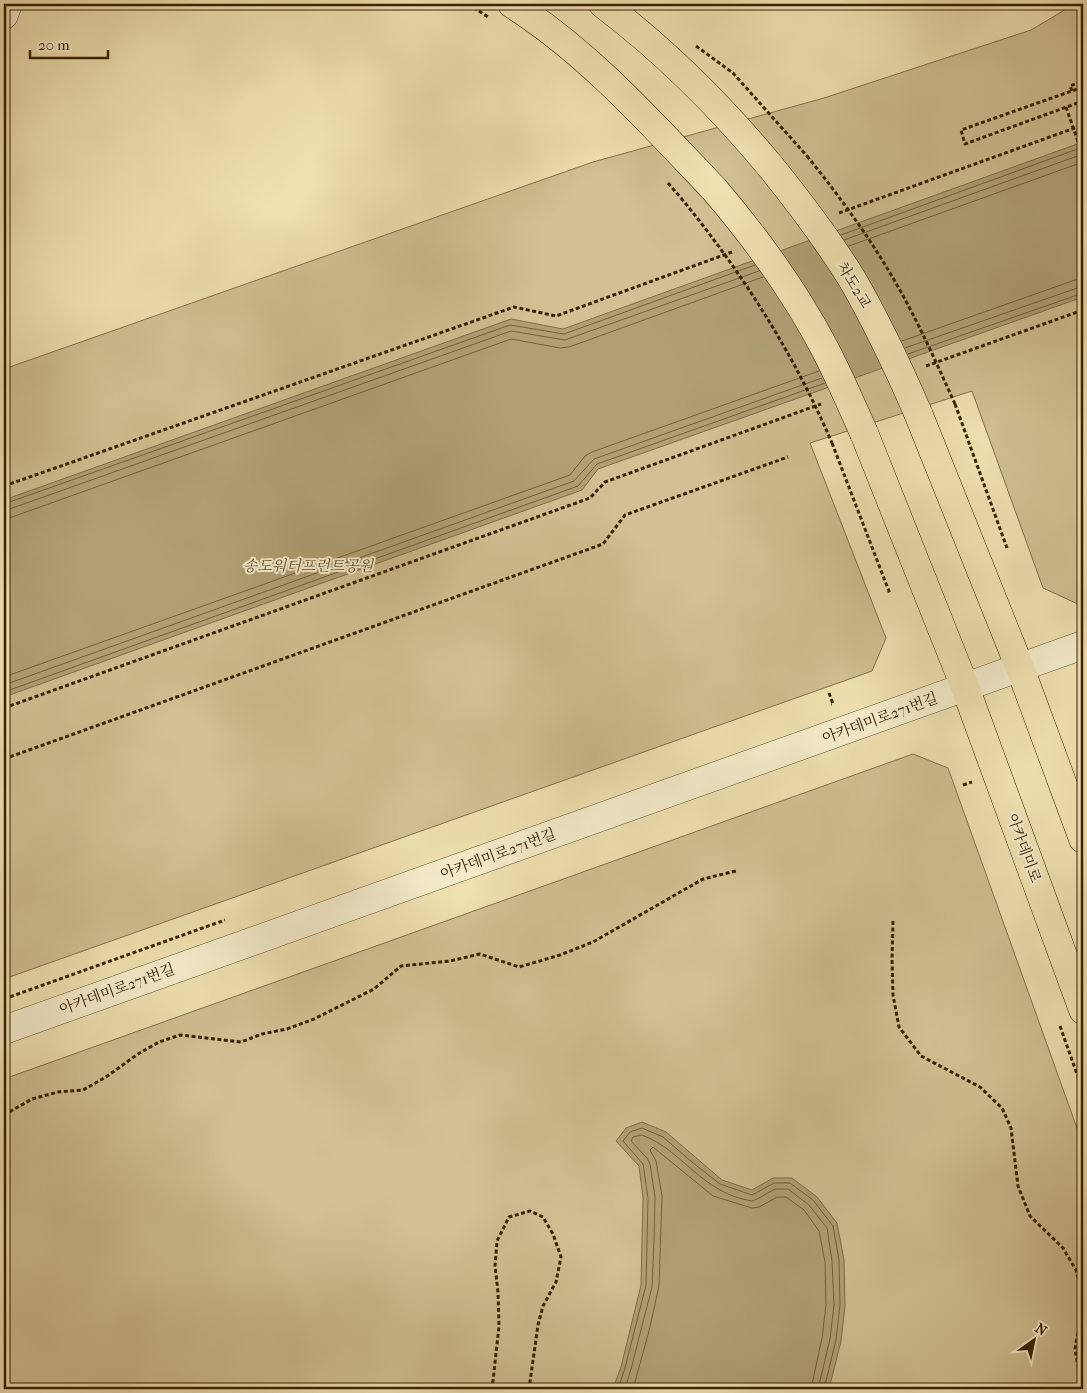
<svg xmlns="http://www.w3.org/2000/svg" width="1087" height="1393" viewBox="0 0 1087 1393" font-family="'IM FELL French Canon','Noto Serif KR',serif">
	<rect width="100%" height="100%" fill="#efe1b1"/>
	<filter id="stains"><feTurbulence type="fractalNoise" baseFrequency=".004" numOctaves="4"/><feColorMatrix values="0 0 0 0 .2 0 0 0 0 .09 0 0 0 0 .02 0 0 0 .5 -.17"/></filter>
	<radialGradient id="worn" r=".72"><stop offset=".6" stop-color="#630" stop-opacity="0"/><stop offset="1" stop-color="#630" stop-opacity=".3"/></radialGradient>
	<!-- green -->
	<g fill="#d0c093" stroke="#83704a">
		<polygon points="1072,4 1083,4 1083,604 1080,605 1043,588 972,391 810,443 886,638 872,671 4,979 4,369 593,162 824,98 1031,30 1063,11"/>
		<polygon points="913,754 948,768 1083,1145 1083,1389 4,1389 4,1079"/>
	</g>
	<!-- water -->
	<g fill="#b09f75" stroke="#7f6c46">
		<polygon points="1083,142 1083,297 598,469 582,490 4,697 4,500 511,319 563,329"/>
		<polygon points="642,1122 666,1132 722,1180 752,1190 773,1178 792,1178 817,1197 837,1223 844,1260 845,1306 841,1341 829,1389 613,1389 621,1367 641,1285 643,1198 639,1166 616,1141 626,1128"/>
	</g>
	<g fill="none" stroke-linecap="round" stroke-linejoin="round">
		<!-- shore -->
		<g stroke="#73603a" stroke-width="1">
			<polyline points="841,235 1083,147"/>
			<polyline points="844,240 1083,154"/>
			<polyline points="849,246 1083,162"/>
			<polyline points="902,341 1075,280 1083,279"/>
			<polyline points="905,348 1083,286"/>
			<polyline points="908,354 1083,293"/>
			<polyline points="4,504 510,325 564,334 755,265"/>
			<polyline points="4,511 511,331 565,340 759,271"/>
			<polyline points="4,518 12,517 511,339 560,348 569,347 763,277"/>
			<polyline points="4,677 570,475 585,456 592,452 819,371"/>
			<polyline points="4,685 574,481 594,459 822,378"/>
			<polyline points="4,692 578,486 597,464 825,383"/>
			<polyline points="618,1389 625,1368 646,1285 648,1198 643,1164 623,1141 630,1132 642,1128 663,1137 692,1162 720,1184 752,1195 774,1183 790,1183 813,1200 833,1226 839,1260 840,1305 836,1340 824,1389"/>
			<path d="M625,1389l6,-20 21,-82 2,-46 1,-44 -5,-33 -3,-6 -16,-17 2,-4 9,-2c42,16 59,58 110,66l5,-2 18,-10h13l21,16 18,23 5,33 2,44 -4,34 -12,50"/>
			<polyline points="633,1389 649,1331 659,1286 662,1196 656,1161 650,1150 653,1147 713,1196 752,1208 759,1207 777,1197 786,1197 804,1210 819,1231 825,1262 826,1305 822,1338 811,1389"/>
		</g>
		<!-- minor casing -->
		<g stroke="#64502c" stroke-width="29">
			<g id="minor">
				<polyline points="4,15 8,4"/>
				<polyline points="4,1030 1083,645"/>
			</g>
		</g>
		<!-- major casing -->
		<g stroke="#362000" stroke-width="29">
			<g id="major">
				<path d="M512,4c77,49 139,119 202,185"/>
				<path d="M603,4c62,47 118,103 168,163"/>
				<polyline points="918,413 1020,668 1083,839"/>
				<polyline points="864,433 965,687 1083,1010"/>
			</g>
		</g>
		<!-- path -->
		<g stroke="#362000" stroke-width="3" stroke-dasharray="4 2.5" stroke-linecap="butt">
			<polyline points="468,4 488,17"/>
			<polyline points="696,46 733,73 807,156"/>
			<polyline points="1083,87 961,130 965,144 1083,101"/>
			<polyline points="1072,91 1070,86 1083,81"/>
			<polyline points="668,183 681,198"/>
			<polyline points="839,213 1083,125"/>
			<polyline points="926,366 1083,310"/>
			<polyline points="955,404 1007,548"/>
			<polyline points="832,443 890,594"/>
			<polyline points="4,486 514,307 556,316 732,252"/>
			<polyline points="829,693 833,704 831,704"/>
			<polyline points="4,708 590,498 605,482 821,404"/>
			<polyline points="4,759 603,544 625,515 788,457"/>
			<polyline points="963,785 972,782"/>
			<polyline points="893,921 892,959 893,995 899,1027 921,1056 980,1087 1002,1108 1011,1128 1018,1186 1030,1216 1063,1248 1076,1270 1081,1289 1080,1320 1075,1349 1081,1383 1083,1387"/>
			<polyline points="4,999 225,920"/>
			<polyline points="1060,1026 1083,1091"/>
			<polyline points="4,1115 32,1099 58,1092 83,1090 106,1077 138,1054 159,1042 180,1035 241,1042 262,1034 287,1029 314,1019 374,989 401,966 450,961 480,954 519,967 560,955 593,942 703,879 736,871"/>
			<polyline points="490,1389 493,1381 499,1326 498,1292 495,1266 497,1241 509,1217 530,1211 543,1217 553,1234 561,1257 556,1282 543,1306 538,1325 529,1389"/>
		</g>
		<!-- minor -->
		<use href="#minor" stroke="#f5eccc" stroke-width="28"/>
		<!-- major -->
		<use href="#major" stroke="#efe1b1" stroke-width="28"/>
		<!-- major-bridge casing -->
		<g stroke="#362000" stroke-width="29" stroke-linecap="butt">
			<g id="major-bridge">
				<path d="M771,167c29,36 57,73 81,112 25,43 46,88 66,134"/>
				<path d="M714,189c42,49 81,103 111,160 14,27 26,55 39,84"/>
			</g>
		</g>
		<!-- path-bridge -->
		<g stroke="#362000" stroke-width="3" stroke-dasharray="4 2.5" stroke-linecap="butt">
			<polyline points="1066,107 1083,156"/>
			<path d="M807,156c38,47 74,97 102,151 17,32 31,64 46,97"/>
			<path d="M681,198c61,74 113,156 151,245"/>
		</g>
		<!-- major-bridge -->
		<use href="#major-bridge" stroke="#efe1b1" stroke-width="28"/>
	</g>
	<g text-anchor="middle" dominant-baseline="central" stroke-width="4" stroke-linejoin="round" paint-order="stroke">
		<!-- street labels -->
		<g font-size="15" fill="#362000" stroke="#f5eccc">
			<text transform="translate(854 285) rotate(59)">차도2교</text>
			<text transform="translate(880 718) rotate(-20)">아카데미로271번길</text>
			<text transform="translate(1024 848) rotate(70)">아카데미로</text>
			<text transform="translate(498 854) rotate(-20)">아카데미로271번길</text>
			<text transform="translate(117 989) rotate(-20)">아카데미로271번길</text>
		</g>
		<!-- park labels -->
		<g font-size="15" font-style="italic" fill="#64502c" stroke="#f5eccc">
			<text x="308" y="566">송도워터프런트공원</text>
		</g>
	</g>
	<!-- margin -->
	<rect width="1087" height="1393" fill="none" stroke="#efe1b1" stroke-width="20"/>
	<rect x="5" y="5" width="1077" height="1383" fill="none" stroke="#362000" stroke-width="2.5"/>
	<rect x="10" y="10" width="1067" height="1373" fill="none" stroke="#362000"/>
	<!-- north arrow -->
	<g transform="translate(1034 1340) rotate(33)" stroke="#f5eccc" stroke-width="4" paint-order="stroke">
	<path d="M0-4L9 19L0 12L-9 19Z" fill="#362000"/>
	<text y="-8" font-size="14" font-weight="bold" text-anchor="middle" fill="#362000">N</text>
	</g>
	<!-- scale -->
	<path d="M30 50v8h78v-8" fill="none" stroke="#362000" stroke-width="2.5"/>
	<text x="38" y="50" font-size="15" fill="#362000" stroke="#f5eccc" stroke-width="4" paint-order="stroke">20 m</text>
	<rect width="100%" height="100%" filter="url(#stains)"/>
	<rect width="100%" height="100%" fill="url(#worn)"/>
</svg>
